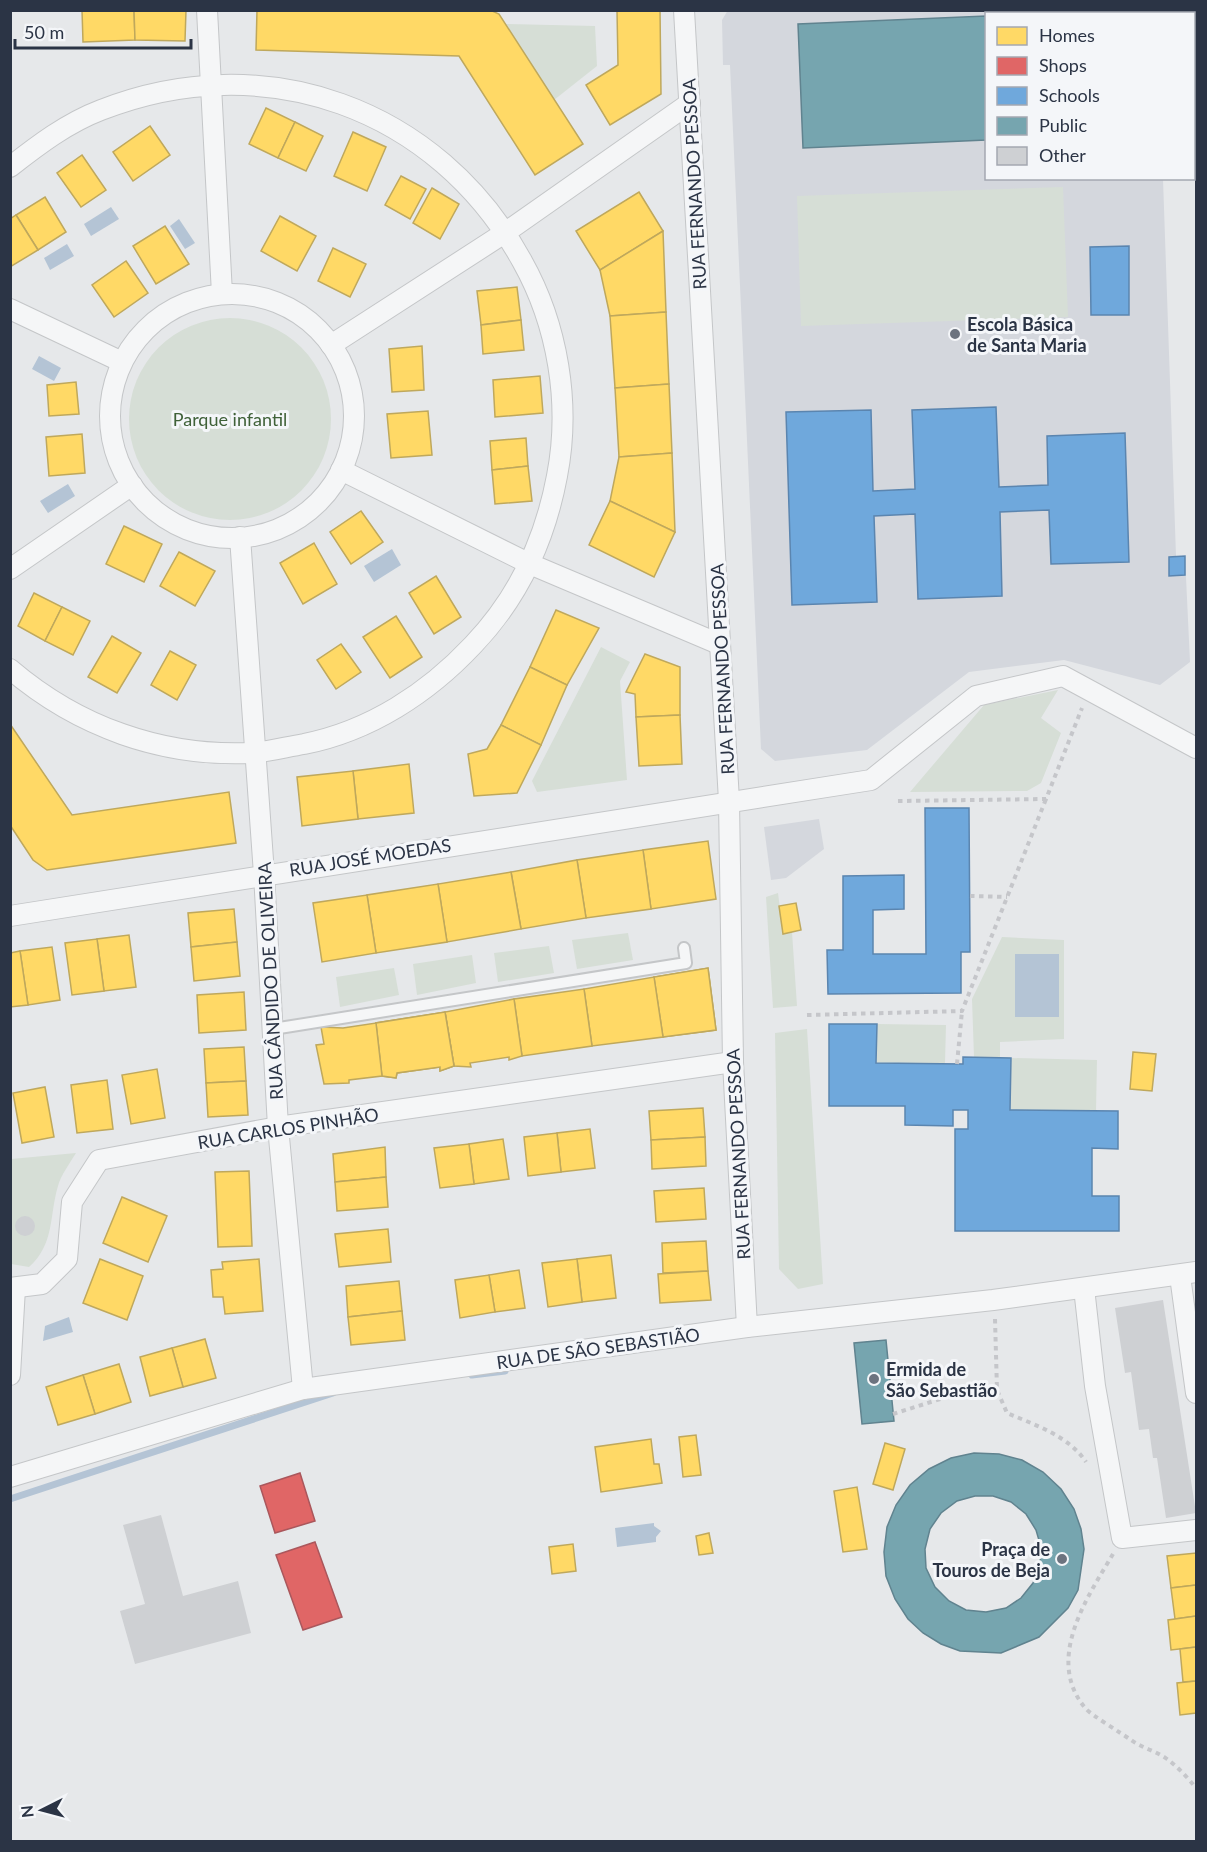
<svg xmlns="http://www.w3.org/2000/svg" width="1207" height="1852" viewBox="0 0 1207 1852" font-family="Lato,sans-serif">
	<rect width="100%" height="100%" fill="#e6e8ea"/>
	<!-- built -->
	<g fill="#d4d7dd">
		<polygon points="728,10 1163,11 1163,14 986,14 986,178 1163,179 1176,556 1185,556 1190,662 1160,685 1064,660 969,672 867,750 775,761 761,749 730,65 723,65 722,20"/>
		<polygon points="819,819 824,849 786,878 771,880 764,827"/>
	</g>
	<!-- green -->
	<g fill="#d6ded6">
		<polygon points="506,24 595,26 597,66 554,100"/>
		<polygon points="1063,187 1068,317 801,326 797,196"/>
		<circle cx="230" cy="419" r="101"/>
		<polygon points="601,647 630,662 620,681 627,780 537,792 532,781"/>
		<polygon points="1058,690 1041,718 1061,733 1041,783 1027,791 910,792 984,705"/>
		<polygon points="778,893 783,933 792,932 797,1006 773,1008 766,897"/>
		<polygon points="628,933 633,960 577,969 572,940"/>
		<polygon points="1002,937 1064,940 1064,1039 1000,1042 1000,1058 974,1057 972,999"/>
		<polygon points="549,946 554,973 498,982 494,953"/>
		<polygon points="472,955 476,983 417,995 413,964"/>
		<polygon points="394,968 399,995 340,1007 336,977"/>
		<polygon points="877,1024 946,1025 945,1063 876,1063"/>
		<polygon points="807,1029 823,1284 798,1289 779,1269 775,1033"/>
		<polygon points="1011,1058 1097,1060 1096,1111 1010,1110"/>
		<path d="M76,1153c-6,10 -15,22 -18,33 -9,30 -3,58 -29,81l-18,-3v-105z"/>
	</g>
	<!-- water -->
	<g fill="#b4c4d5">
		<polygon points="111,207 119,219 91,236 84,224"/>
		<polygon points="179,219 195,243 185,249 170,226"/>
		<polygon points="67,244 74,256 50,270 44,258"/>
		<polygon points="39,356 61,368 54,381 32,369"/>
		<polygon points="68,484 75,496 48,513 40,501"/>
		<polygon points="392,549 401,565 374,582 364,566"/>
		<rect x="1015" y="954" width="44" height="63"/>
		<polygon points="69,1317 73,1332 43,1341 45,1326"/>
		<polygon points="654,1523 654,1526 661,1531 656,1537 656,1542 617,1547 615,1528"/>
	</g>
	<!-- homes -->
	<g fill="#ffd966" stroke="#bfa85c" stroke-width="1.5">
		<polygon points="82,10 134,10 135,40 83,42"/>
		<polygon points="134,10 186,10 185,41 135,40"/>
		<polygon points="257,10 490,10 499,14 583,144 535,175 459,56 256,50"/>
		<polygon points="617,10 660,10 661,94 610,125 586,85 618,65"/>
		<polygon points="266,108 295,122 278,158 249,144"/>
		<polygon points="295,122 323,136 306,171 278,158"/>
		<polygon points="150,126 170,155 133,181 113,152"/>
		<polygon points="353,132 386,147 367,191 334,176"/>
		<polygon points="82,155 106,190 81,207 57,173"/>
		<polygon points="401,176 426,189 410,219 385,205"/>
		<polygon points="432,188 459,204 440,239 413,223"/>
		<polygon points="639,192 663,231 600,270 576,231"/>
		<polygon points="45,197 66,232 38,250 16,215"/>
		<polygon points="16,215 38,250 10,267 10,219"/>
		<polygon points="280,216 316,236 297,271 261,251"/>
		<polygon points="165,226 189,264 156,284 133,246"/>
		<polygon points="663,231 666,312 610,316 600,270"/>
		<polygon points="333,248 366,264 350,297 318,281"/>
		<polygon points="126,261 148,293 114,317 92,285"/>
		<polygon points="517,287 521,320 481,325 477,291"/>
		<polygon points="666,312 669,384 615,388 610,316"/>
		<polygon points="521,320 524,350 483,354 481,325"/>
		<polygon points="422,346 424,390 392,392 389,349"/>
		<polygon points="540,376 543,413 495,417 493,380"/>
		<polygon points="76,382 79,414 49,416 47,385"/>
		<polygon points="669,384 672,453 619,457 615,388"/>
		<polygon points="428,411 432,455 391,458 387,414"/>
		<polygon points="82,434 85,473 49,476 46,437"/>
		<polygon points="526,438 528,466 492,470 490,441"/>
		<polygon points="672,453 675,532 610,501 619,457"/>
		<polygon points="528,466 532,501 495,504 492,470"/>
		<polygon points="610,501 675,532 654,577 589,545"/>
		<polygon points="361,511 383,542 351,564 330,532"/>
		<polygon points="124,526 162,544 144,582 106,564"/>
		<polygon points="314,543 337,584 303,604 280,563"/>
		<polygon points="179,552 215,571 195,606 160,586"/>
		<polygon points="436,576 461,617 434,634 409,593"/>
		<polygon points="34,593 62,607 45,641 18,626"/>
		<polygon points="62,607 90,621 73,655 45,641"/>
		<polygon points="556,610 599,628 567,685 530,667"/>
		<polygon points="396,616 422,657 390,678 363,637"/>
		<polygon points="112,636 141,653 117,693 88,677"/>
		<polygon points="341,644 361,672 336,689 317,660"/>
		<polygon points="170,651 196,665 177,700 151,685"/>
		<polygon points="645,654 680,667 680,715 636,717 635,694 626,692"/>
		<polygon points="530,667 567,685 541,745 501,725"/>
		<polygon points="680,715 682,764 639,766 636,717"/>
		<polygon points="10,724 72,815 229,792 236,843 47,870 33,860 10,825"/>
		<polygon points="501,725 541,745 517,793 474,796 468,754 487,749"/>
		<polygon points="409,764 414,813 358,819 353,771"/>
		<polygon points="353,771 358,819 302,826 297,777"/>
		<polygon points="708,841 716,899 651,909 643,850"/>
		<polygon points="643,850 651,909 586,918 577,860"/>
		<polygon points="577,860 586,918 521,929 511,872"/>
		<polygon points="511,872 521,929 447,942 438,884"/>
		<polygon points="438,884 447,942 376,953 367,895"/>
		<polygon points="367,895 376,953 322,962 313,903"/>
		<polygon points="796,903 801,930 783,934 779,906"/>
		<polygon points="234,909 237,942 191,947 188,913"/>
		<polygon points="129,935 136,987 104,991 97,939"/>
		<polygon points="97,939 104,991 72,995 65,943"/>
		<polygon points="237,942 240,976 194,981 191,947"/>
		<polygon points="52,947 60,1000 28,1005 20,951"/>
		<polygon points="20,951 28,1005 10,1007 10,953"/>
		<polygon points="708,968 716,1030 663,1037 654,977"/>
		<polygon points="708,968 716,1030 663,1037 654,977"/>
		<polygon points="654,977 663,1037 592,1046 584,989"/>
		<polygon points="584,989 592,1046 522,1056 514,999"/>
		<polygon points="244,992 246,1030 199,1033 197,995"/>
		<polygon points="514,999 522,1056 509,1060 509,1057 470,1063 471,1067 454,1066 445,1012"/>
		<polygon points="445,1012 454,1066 440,1071 440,1067 397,1073 396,1078 382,1076 376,1023"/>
		<polygon points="445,1012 454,1066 440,1071 440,1067 397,1073 396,1078 382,1076 376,1023"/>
		<polygon points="376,1023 382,1076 349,1080 349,1083 324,1084 316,1045 324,1044 321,1027 343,1028"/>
		<polygon points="244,1047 246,1081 206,1083 204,1049"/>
		<polygon points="1133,1052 1156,1054 1152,1091 1130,1089"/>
		<polygon points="157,1069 165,1118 131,1124 122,1075"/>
		<polygon points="107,1080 113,1129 77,1133 71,1085"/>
		<polygon points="246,1081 248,1115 208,1117 206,1083"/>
		<polygon points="45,1087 54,1137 22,1143 13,1093"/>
		<polygon points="703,1108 705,1137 651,1140 649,1111"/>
		<polygon points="590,1129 595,1168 561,1172 557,1133"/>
		<polygon points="557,1133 561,1172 528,1176 524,1137"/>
		<polygon points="705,1137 706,1166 652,1169 651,1140"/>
		<polygon points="503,1139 509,1179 474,1184 469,1144"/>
		<polygon points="469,1144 474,1184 440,1188 434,1148"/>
		<polygon points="385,1147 386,1177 335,1182 333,1154"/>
		<polygon points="249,1171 252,1246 218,1247 215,1172"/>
		<polygon points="386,1177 388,1207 337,1211 335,1182"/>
		<polygon points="704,1188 706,1219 656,1222 654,1191"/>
		<polygon points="122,1197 167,1216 148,1262 103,1243"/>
		<polygon points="388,1229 391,1262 339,1267 335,1234"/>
		<polygon points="706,1241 708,1271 663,1273 662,1243"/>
		<polygon points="611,1255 616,1298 582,1302 577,1259"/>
		<polygon points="100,1259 143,1276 127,1320 83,1303"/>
		<polygon points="259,1259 263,1311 225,1314 223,1297 213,1297 211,1270 223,1269 222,1262"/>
		<polygon points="577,1259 582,1302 548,1307 542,1263"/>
		<polygon points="519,1270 525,1308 495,1312 489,1275"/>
		<polygon points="708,1271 711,1300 660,1303 658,1274"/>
		<polygon points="489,1275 495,1312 460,1318 455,1280"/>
		<polygon points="399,1281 402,1311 348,1317 346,1286"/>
		<polygon points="402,1311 405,1340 351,1345 348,1317"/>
		<polygon points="205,1339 216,1378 183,1387 172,1348"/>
		<polygon points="172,1348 183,1387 150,1396 140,1357"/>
		<polygon points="119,1364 131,1402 95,1414 83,1375"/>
		<polygon points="83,1375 95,1414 58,1425 46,1387"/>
		<polygon points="696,1435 701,1475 683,1477 679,1437"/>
		<polygon points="651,1439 654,1464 659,1464 662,1483 601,1492 595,1447"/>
		<polygon points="885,1443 905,1449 893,1490 873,1484"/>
		<polygon points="857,1487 867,1549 843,1552 834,1491"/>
		<polygon points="709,1533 713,1553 699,1555 696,1536"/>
		<polygon points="573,1544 576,1571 552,1574 549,1547"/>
		<polygon points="1196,1553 1196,1585 1171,1588 1167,1556"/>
		<polygon points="1196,1585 1196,1616 1175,1619 1171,1588"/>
		<polygon points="1196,1616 1196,1647 1171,1650 1168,1620"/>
		<polygon points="1196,1647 1196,1681 1183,1682 1180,1649"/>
		<polygon points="1196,1681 1196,1713 1180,1715 1177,1683"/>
	</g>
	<!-- shops -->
	<g fill="#e06666" stroke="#aa575c" stroke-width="1.5">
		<polygon points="300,1473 315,1521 275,1533 260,1486"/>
		<polygon points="315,1542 342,1617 303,1630 276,1555"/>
	</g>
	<!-- schools -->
	<g fill="#6fa8dc" stroke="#5b85af" stroke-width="1.5">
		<polygon points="1022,10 1152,10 1153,14 1022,14"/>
		<polygon points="1129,246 1129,315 1091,315 1090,247"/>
		<polygon points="996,407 999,487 1048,485 1047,436 1125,433 1129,562 1051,564 1049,510 1000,512 1002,596 918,599 915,514 874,516 877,602 792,605 786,412 871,410 873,491 915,489 912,410"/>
		<polygon points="1185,556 1185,575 1169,576 1169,557"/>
		<polygon points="925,808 969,808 970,952 961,952 961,993 828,994 827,950 843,950 843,876 904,875 904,909 873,910 873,954 926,954"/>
		<polygon points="829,1024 877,1024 876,1063 963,1064 963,1057 1011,1058 1010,1110 1118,1111 1118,1149 1092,1148 1092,1196 1119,1196 1119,1231 955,1231 955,1129 968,1129 968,1110 953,1110 953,1126 905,1125 905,1106 829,1106"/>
	</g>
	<!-- public -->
	<g fill="#76a5af" stroke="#60838f" stroke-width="1.5" fill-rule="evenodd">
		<polygon points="986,16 986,140 803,148 798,24"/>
		<polygon points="886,1340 894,1421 862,1424 854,1343"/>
		<path d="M974,1453l25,1 23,6 21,12 18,17 13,20 7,20 3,20 -6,41 -10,18 -29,29 -38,16 -41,-2 -19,-7 -18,-11 -15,-14 -13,-20 -9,-23 -2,-24 3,-25 9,-22 14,-20 19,-16 22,-11zM975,1496h18l18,6 15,12 10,16 5,17 -1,19 -7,17 -12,15 -15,10 -20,4 -20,-2 -17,-9 -14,-14 -9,-19 -1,-19 5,-20 11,-16 16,-12z"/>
	</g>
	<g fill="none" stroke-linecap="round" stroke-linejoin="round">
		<!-- stream -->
		<g stroke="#b4c4d5" stroke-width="7">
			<polyline points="472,1375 505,1371"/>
			<polyline points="10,1499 333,1393"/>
		</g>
	</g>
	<!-- building -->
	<g fill="#ced0d3">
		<circle cx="25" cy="1226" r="10"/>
		<polygon points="1163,1300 1196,1513 1166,1518 1157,1458 1153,1458 1149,1429 1139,1430 1131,1372 1125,1373 1115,1308"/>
		<polygon points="161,1515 183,1596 238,1581 251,1633 135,1664 120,1611 145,1604 123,1525"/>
	</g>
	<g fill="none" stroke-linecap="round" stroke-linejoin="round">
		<!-- lane casing -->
		<g stroke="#c4c6c8" stroke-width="14">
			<polyline id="lane" points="273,1029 686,963 684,948"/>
		</g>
		<!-- street casing -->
		<g stroke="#c4c6c8" stroke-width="22">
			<g id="street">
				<polyline points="207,10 222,294"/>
				<polyline points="684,10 729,801 733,1062 747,1327"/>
				<polyline points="1190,10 1190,14"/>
				<polyline points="1194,97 1196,169"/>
				<path d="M10,167c28,-22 57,-44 91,-57 163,-64 336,-3 421,151 36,64 49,143 35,215 -12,64 -39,122 -84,169 -45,48 -103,86 -169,99 -18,3 -36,8 -53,9 -89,4 -173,-26 -241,-84"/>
				<circle cx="232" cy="416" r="122"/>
				<polyline points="10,309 122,362"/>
				<polyline points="331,345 506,232 690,103"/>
				<polyline points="341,470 530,564 719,644"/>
				<polyline points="240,537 264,874 278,1127 303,1389"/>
				<polyline points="10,569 132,485"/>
				<polyline points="10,916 871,780 976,696 1063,676 1196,748"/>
				<polyline points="1180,1276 1196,1393"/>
				<polyline points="10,1288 42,1284 67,1259 72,1202 99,1160 278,1127 733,1062"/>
				<polyline points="1084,1288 1095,1386 1122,1538 1196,1530"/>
				<polyline points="10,1375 15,1288"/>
				<polyline points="10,1477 303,1389 747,1327 993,1300 1196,1272"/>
			</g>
		</g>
		<!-- path -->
		<g stroke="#c5c6ca" stroke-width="4" stroke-dasharray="4.5 4.5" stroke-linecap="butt">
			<polyline points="898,801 1046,799 1082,708"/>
			<polyline points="970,896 1007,897"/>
			<polyline points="807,1015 962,1011 1046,799"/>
			<polyline points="957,1064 962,1011"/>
			<path d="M995,1319l2,71 10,23c28,12 62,23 79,49"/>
			<polyline points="893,1414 956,1394 997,1390"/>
			<path d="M1113,1554c-26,44 -69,106 -27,155 7,7 35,24 45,31 11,8 25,11 36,19 11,8 21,19 29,29"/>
		</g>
		<!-- lane -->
		<use href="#lane" stroke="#f5f6f7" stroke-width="10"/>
		<!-- street -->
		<use href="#street" stroke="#f5f6f7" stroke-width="20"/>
	</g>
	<!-- markers -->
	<g fill="#6c737f" stroke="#f4f6f9" stroke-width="2">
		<circle cx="955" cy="334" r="6"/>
		<circle cx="874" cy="1379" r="6"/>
		<circle cx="1062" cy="1559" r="6"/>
	</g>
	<g text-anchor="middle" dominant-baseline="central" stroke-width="6" stroke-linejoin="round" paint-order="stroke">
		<!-- street labels -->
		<g font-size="18" fill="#2b3445" stroke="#f4f6f9">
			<text transform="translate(694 184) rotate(-93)">RUA FERNANDO PESSOA</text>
			<text transform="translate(722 669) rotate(-93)">RUA FERNANDO PESSOA</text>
			<text transform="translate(370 857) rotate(-9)">RUA JOSÉ MOEDAS</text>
			<text transform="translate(270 981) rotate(-93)">RUA CÂNDIDO DE OLIVEIRA</text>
			<text transform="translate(288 1128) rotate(-9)">RUA CARLOS PINHÃO</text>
			<text transform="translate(738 1154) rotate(-93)">RUA FERNANDO PESSOA</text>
			<text transform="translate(598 1348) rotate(-8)">RUA DE SÃO SEBASTIÃO</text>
		</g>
		<!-- poi labels -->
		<g font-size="18" font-weight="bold" fill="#2b3445" stroke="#f4f6f9" text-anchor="start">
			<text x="967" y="324">Escola Básica<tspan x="967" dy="21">de Santa Maria</tspan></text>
			<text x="886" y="1369">Ermida de<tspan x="886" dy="21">São Sebastião</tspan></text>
			<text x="1050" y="1549" text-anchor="end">Praça de<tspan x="1050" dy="21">Touros de Beja</tspan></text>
		</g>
		<!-- park labels -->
		<g font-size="18" fill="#3f6138" stroke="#f4f6f9">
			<text x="230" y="419">Parque infantil</text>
		</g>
	</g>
	<!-- border -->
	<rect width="1207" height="1852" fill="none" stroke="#2b3445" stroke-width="24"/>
	<!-- legend -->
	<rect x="985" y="12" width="210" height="168" fill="#f4f6f9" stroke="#a4a8b1" stroke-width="1.5"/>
	<rect x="997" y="27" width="30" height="18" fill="#ffd966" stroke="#a4a8b1" stroke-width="1.5"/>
	<text x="1039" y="42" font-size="18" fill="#2b3445">Homes</text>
	<rect x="997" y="57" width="30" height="18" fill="#e06666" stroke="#a4a8b1" stroke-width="1.5"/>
	<text x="1039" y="72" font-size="18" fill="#2b3445">Shops</text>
	<rect x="997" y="87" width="30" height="18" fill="#6fa8dc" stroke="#a4a8b1" stroke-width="1.5"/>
	<text x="1039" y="102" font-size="18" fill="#2b3445">Schools</text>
	<rect x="997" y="117" width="30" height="18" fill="#76a5af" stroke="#a4a8b1" stroke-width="1.5"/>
	<text x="1039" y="132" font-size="18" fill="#2b3445">Public</text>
	<rect x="997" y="147" width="30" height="18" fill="#ced0d3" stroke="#a4a8b1" stroke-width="1.5"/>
	<text x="1039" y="162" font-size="18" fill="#2b3445">Other</text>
	<!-- north arrow -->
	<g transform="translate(42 1810) rotate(264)" stroke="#f4f6f9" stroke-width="4.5" paint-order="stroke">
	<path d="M0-4.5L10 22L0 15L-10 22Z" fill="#2b3445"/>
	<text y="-9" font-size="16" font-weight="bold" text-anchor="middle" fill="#2b3445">N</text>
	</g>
	<!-- scale -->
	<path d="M15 39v9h176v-9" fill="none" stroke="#2b3445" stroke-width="3"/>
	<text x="24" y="39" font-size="18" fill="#2b3445" stroke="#f4f6f9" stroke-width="4.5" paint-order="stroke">50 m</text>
</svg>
